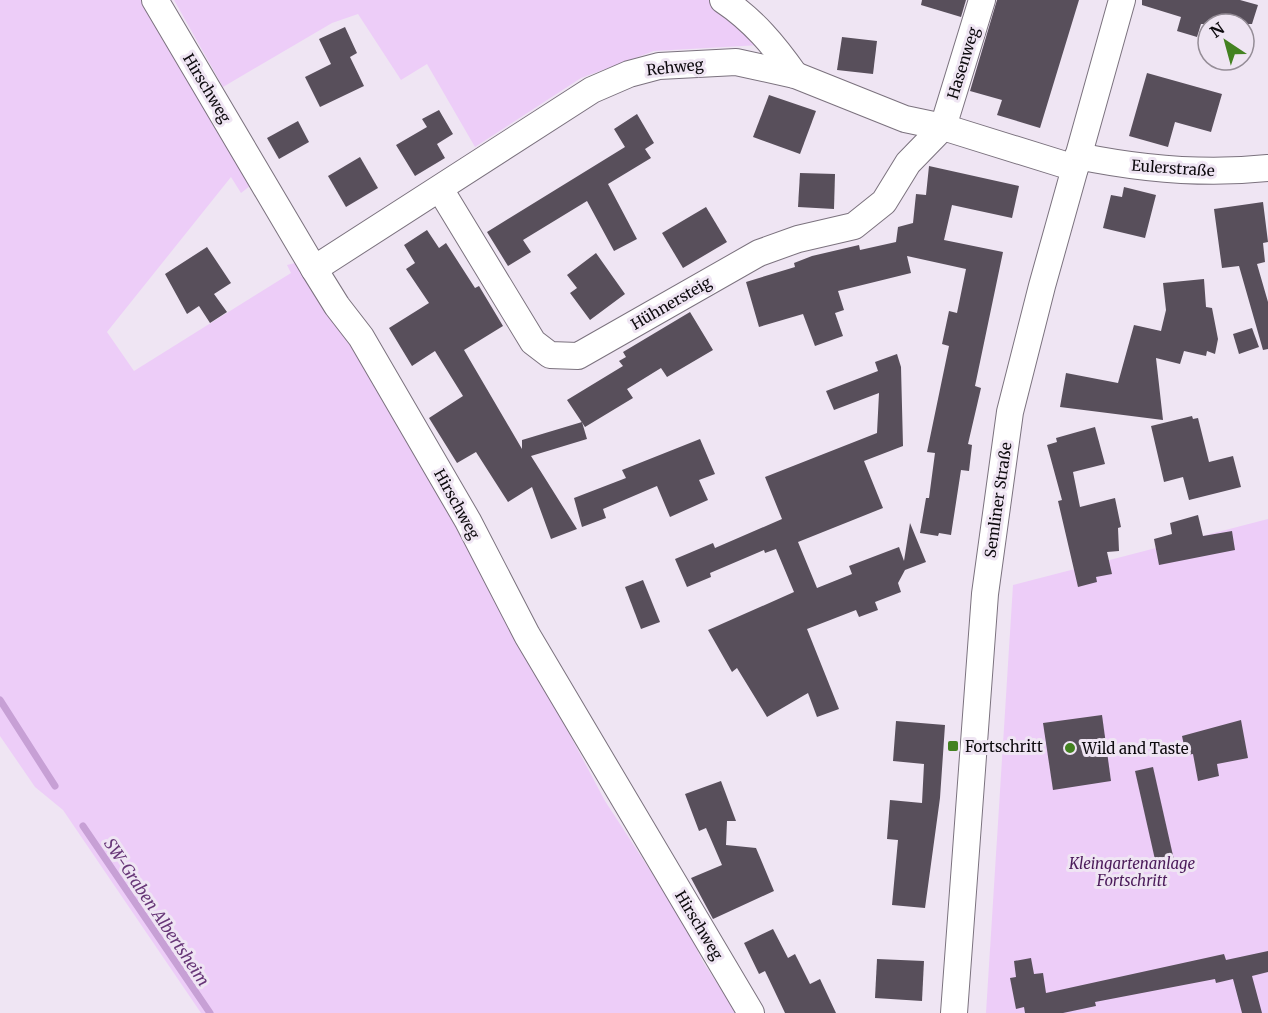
<svg xmlns="http://www.w3.org/2000/svg" width="1268" height="1013" viewBox="0 0 1268 1013" font-family="Merriweather,serif">
	<rect width="100%" height="100%" fill="#efe5f3"/>
	<!-- green -->
	<g fill="#edcdf8">
		<polygon points="0,0 145,0 255,182 241,193 231,177 107,332 134,371 291,273 287,265 295,263 399,412 605,801 685,924 703,962 737,1013 201,1013 63,810 35,787 0,736"/>
		<polygon points="174,0 747,0 760,45 654,51 581,78 475,147 427,64 401,80 358,14 332,23 223,87"/>
		<polygon points="1268,519 1268,1013 986,1013 1013,585"/>
	</g>
	<g fill="none" stroke-linecap="round" stroke-linejoin="round">
		<!-- stream -->
		<g stroke="#c7a0d5" stroke-width="7">
			<polyline points="0,700 55,786"/>
			<polyline points="83,826 210,1013"/>
		</g>
	</g>
	<!-- building -->
	<g fill="#584f5b">
		<polygon points="922,0 966,0 961,17 921,5"/>
		<polygon points="997,0 1079,0 1040,128 997,115 1002,100 970,91"/>
		<polygon points="1142,0 1240,0 1258,5 1252,24 1201,24 1197,37 1177,31 1181,17 1142,5"/>
		<polygon points="345,27 357,53 350,57 364,86 320,107 305,77 331,64 319,39"/>
		<polygon points="842,37 877,41 873,74 837,70"/>
		<polygon points="1147,73 1222,94 1211,132 1175,122 1168,147 1129,136"/>
		<polygon points="769,95 816,111 800,154 753,137"/>
		<polygon points="439,110 453,134 437,144 445,158 415,176 396,145 427,127 422,119"/>
		<polygon points="637,114 654,143 645,149 651,158 608,184 637,239 614,251 587,201 523,240 531,252 508,266 487,232 625,147 614,129"/>
		<polygon points="298,121 309,142 279,159 267,138"/>
		<polygon points="360,157 378,188 346,207 328,176"/>
		<polygon points="929,166 1019,186 1012,218 952,205 944,240 1003,252 975,386 981,388 968,444 972,445 969,471 961,470 951,535 939,533 938,536 920,533 926,498 929,498 935,453 927,452 949,346 942,344 949,311 957,313 966,269 907,256 911,273 838,291 844,310 835,313 843,336 815,346 803,314 759,327 746,282 795,267 794,263 812,256 859,245 860,250 896,242 898,227 913,223 916,194 926,195"/>
		<polygon points="800,173 835,174 834,209 798,207"/>
		<polygon points="1124,187 1156,195 1145,238 1103,228 1111,195 1122,197"/>
		<polygon points="1263,202 1268,242 1263,243 1265,262 1257,264 1268,302 1268,349 1263,350 1239,266 1222,268 1214,209"/>
		<polygon points="706,207 727,242 683,268 662,233"/>
		<polygon points="427,230 439,248 446,243 475,288 479,286 503,326 464,350 522,449 522,440 582,422 587,439 531,456 577,529 551,539 532,487 508,502 476,452 457,463 429,418 463,396 435,351 412,366 389,328 429,303 406,269 415,263 404,245"/>
		<polygon points="207,247 231,283 214,294 227,312 210,323 199,306 187,314 165,274"/>
		<polygon points="596,253 625,294 590,320 570,293 577,288 567,275"/>
		<polygon points="1204,279 1206,307 1212,308 1218,339 1215,354 1207,351 1206,356 1184,351 1180,364 1156,358 1163,420 1060,407 1066,373 1118,383 1134,325 1161,331 1166,310 1163,283"/>
		<polygon points="690,312 713,350 667,377 661,368 627,389 633,398 585,427 567,400 623,366 619,361 626,357 623,352"/>
		<polygon points="1252,328 1259,347 1239,354 1233,334"/>
		<polygon points="897,354 901,367 903,446 864,461 883,508 798,542 817,588 852,574 849,566 899,547 904,561 910,523 926,562 905,570 898,583 901,592 875,602 878,610 859,617 856,610 807,629 839,709 817,717 808,693 767,717 737,668 732,672 708,630 794,592 776,549 765,553 764,550 710,573 711,577 687,587 675,559 713,543 715,548 782,519 765,477 877,433 879,393 834,410 826,391 878,371 875,362"/>
		<polygon points="1192,416 1193,419 1198,418 1209,462 1233,456 1241,487 1189,500 1183,477 1164,482 1151,426"/>
		<polygon points="1095,427 1105,464 1073,472 1080,507 1115,498 1121,527 1118,528 1119,551 1107,552 1112,574 1096,577 1097,582 1078,587 1058,501 1062,500 1047,445 1057,442 1056,438"/>
		<polygon points="700,439 715,474 699,480 708,500 670,517 657,486 603,509 606,518 582,527 574,498 626,478 622,470"/>
		<polygon points="1198,515 1203,536 1232,531 1235,550 1159,565 1154,539 1172,534 1170,523"/>
		<polygon points="643,580 660,622 641,629 625,587"/>
		<polygon points="1102,715 1111,781 1053,790 1043,723"/>
		<polygon points="1241,720 1248,758 1217,764 1219,776 1198,781 1193,754 1186,755 1182,736"/>
		<polygon points="896,721 945,725 940,798 925,908 892,905 898,840 887,839 890,800 922,803 924,764 893,761"/>
		<polygon points="1153,767 1174,860 1156,864 1135,771"/>
		<polygon points="721,781 736,821 727,821 726,845 756,848 774,891 713,919 691,878 722,865 706,828 699,831 685,794"/>
		<polygon points="773,929 788,958 795,954 810,984 820,979 836,1013 785,1013 765,971 759,974 744,943"/>
		<polygon points="1268,951 1268,972 1252,976 1262,1013 1242,1013 1233,979 1216,983 1215,979 1095,1002 1096,1006 1063,1013 1025,1013 1024,1007 1016,1009 1010,978 1016,977 1014,961 1031,958 1034,974 1043,973 1046,993 1224,954 1226,960"/>
		<polygon points="877,959 924,961 922,1001 875,998"/>
	</g>
	<g fill="none" stroke-linecap="round" stroke-linejoin="round">
		<!-- minor casing -->
		<g stroke="#7b727e" stroke-width="28">
			<g id="minor">
				<polyline points="155,0 314,269 337,306 361,337 468,521 527,635 751,1013"/>
				<path d="M723,0c30,20 51,45 72,75"/>
				<path d="M1078,156c63,13 125,19 190,12"/>
				<polyline points="440,189 533,342 550,355 578,356 759,253 798,239 854,226 884,202 908,163 943,127 982,0"/>
				<polyline points="314,269 592,90 629,74 659,66 736,62 795,75 905,119 943,127 1075,168"/>
				<polyline points="954,1013 985,594 1010,412 1042,286 1122,0"/>
			</g>
		</g>
		<!-- minor -->
		<use href="#minor" stroke="#fff" stroke-width="26"/>
	</g>
	<!-- markers -->
	<g fill="#438221" stroke="#efe5f3" stroke-width="2">
		<rect x="947" y="740" width="12" height="12" rx="3"/>
		<circle cx="1070" cy="748" r="6"/>
	</g>
	<g text-anchor="middle" dominant-baseline="central" stroke-width="6" stroke-linejoin="round" paint-order="stroke">
		<!-- street labels -->
		<g font-size="15" fill="#0d0a0e" stroke="#efe5f3">
			<text transform="translate(963 63) rotate(-73)">Hasenweg</text>
			<text transform="translate(675 67) rotate(-6)">Rehweg</text>
			<text transform="translate(207 88) rotate(59)">Hirschweg</text>
			<text transform="translate(1173 168) rotate(4)">Eulerstraße</text>
			<text transform="translate(671 303) rotate(-30)">Hühnersteig</text>
			<text transform="translate(998 500) rotate(-82)">Semliner Straße</text>
			<text transform="translate(457 504) rotate(61)">Hirschweg</text>
			<text transform="translate(699 925) rotate(59)">Hirschweg</text>
		</g>
		<!-- poi labels -->
		<g font-size="15" fill="#0d0a0e" stroke="#efe5f3" text-anchor="start">
			<text x="965" y="746">Fortschritt</text>
			<text x="1082" y="748">Wild and Taste</text>
		</g>
		<!-- park labels -->
		<g font-size="15" font-style="italic" fill="#4b1b5a" stroke="#efe5f3">
			<text x="1132" y="863">Kleingartenanlage<tspan x="1132" dy="17">Fortschritt</tspan></text>
		</g>
		<!-- water labels -->
		<g font-size="16" font-style="italic" fill="#673677" stroke="#efe5f3">
			<text transform="translate(157 912) rotate(56)">SW-Graben Albertsheim</text>
		</g>
	</g>
	<!-- north arrow -->
	<g transform="translate(1226 42) rotate(324)"><circle r="28" fill="#efe5f3" stroke="#958d97" stroke-width="1.5"/>
	<path d="M0-4.5L10 22L0 15L-10 22Z" fill="#438221"/>
	<text y="-9" font-size="16" font-weight="bold" text-anchor="middle" fill="#0d0a0e">N</text>
	</g>
</svg>
